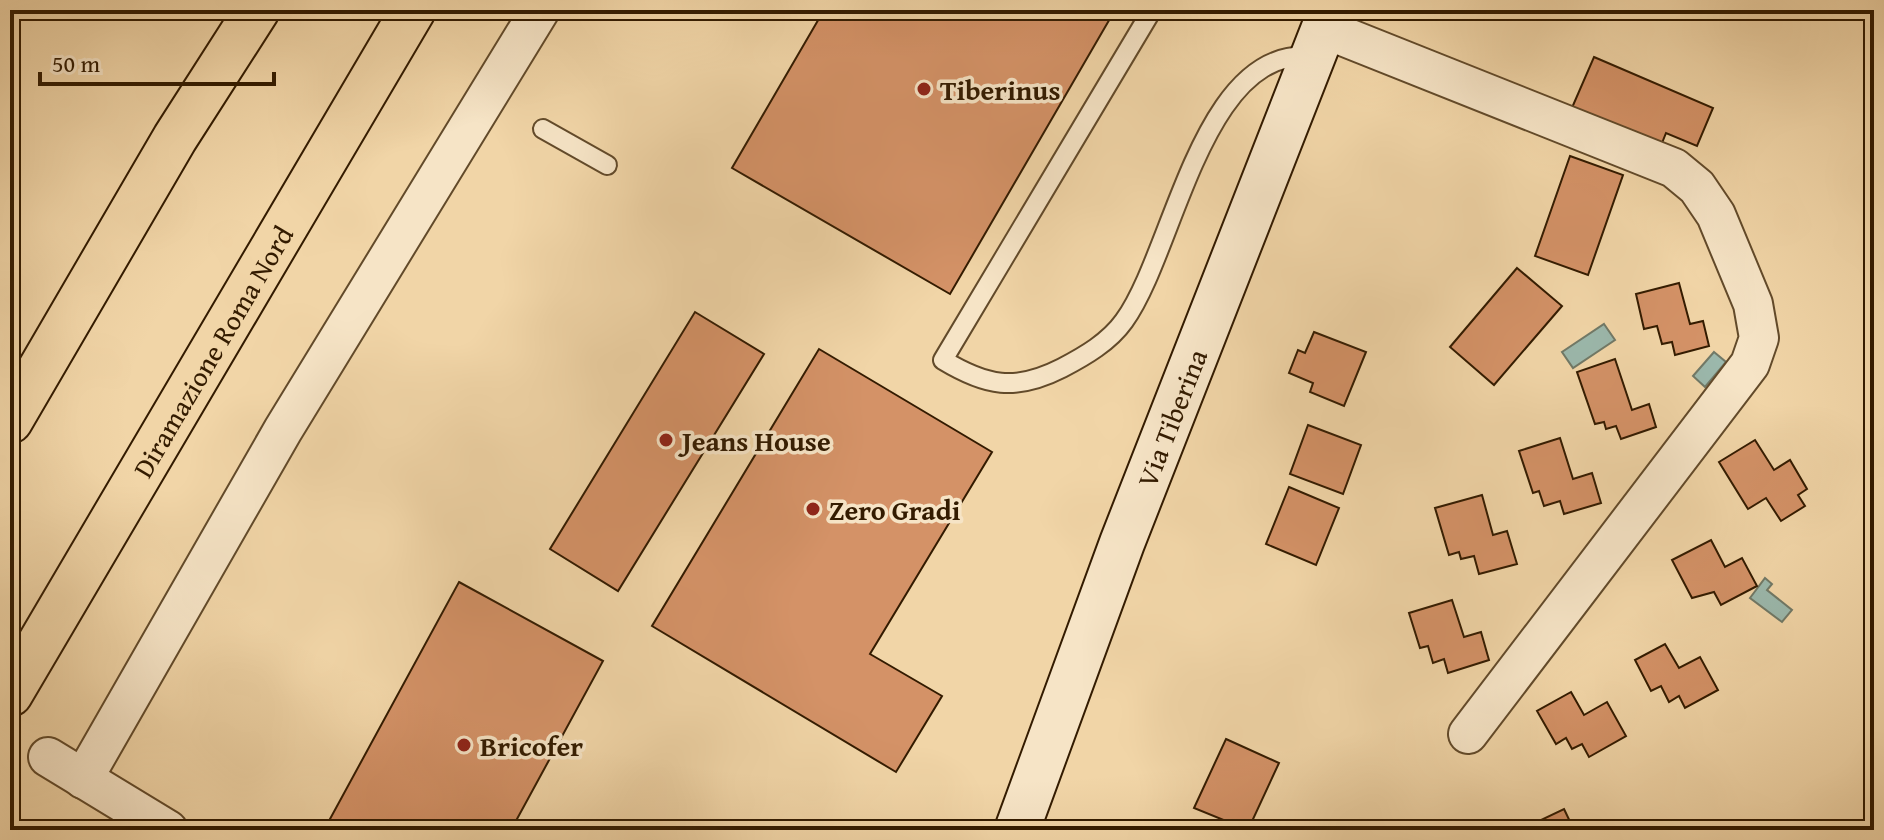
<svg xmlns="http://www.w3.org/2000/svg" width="1884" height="840" viewBox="0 0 1884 840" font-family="'Gentium Book Plus',serif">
	<rect width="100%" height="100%" fill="#f1d5a7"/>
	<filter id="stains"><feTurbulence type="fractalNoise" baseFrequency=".0025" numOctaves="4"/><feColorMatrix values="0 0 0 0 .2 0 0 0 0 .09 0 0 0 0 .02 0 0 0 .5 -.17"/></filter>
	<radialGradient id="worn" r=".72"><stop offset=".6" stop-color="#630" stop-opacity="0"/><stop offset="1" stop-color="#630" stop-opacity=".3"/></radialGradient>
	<!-- water -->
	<g fill="#9bb8ac" stroke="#717967" stroke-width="2">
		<polygon points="1604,324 1615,340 1573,368 1562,352"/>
		<polygon points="1714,352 1726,362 1705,387 1693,376"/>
		<polygon points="1765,578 1772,584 1767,590 1792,610 1782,622 1750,598"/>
	</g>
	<!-- building -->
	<g fill="#d49267" stroke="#331b00" stroke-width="2">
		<polygon points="824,10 1115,10 950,294 732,168"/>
		<polygon points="1594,57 1713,108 1697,146 1666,133 1660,148 1571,110"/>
		<polygon points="1570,156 1623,175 1588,275 1535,256"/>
		<polygon points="1517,268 1562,306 1494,385 1450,347"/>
		<polygon points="1679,283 1690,324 1703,321 1709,346 1675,355 1672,342 1662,344 1657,326 1644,329 1636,294"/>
		<polygon points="695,312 764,354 618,591 550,549"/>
		<polygon points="1314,332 1366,352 1344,406 1310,392 1313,383 1289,373 1298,350 1305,353"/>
		<polygon points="819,349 992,452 870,654 942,696 896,772 652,626"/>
		<polygon points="1615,359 1632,410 1649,404 1656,427 1621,439 1616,426 1606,429 1604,422 1595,424 1577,372"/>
		<polygon points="1308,425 1361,445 1343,494 1290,474"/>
		<polygon points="1560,438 1573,479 1592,473 1601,503 1564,514 1560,501 1544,506 1539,491 1533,493 1519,451"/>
		<polygon points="1755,440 1774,470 1790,460 1807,489 1798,495 1805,506 1781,521 1766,498 1748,509 1719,462"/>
		<polygon points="1289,487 1339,508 1316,565 1266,544"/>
		<polygon points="1482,495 1493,535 1507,531 1517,564 1479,574 1474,556 1461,559 1459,552 1449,555 1435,508"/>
		<polygon points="1711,540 1725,567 1742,558 1757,586 1721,605 1714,592 1692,598 1672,560"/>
		<polygon points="459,582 603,661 511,830 324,830"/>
		<polygon points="1452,600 1464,637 1481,632 1489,660 1448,673 1444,659 1433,663 1428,646 1420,648 1409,613"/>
		<polygon points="1665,644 1679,668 1700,657 1718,690 1685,708 1679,696 1669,702 1661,686 1651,691 1635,660"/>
		<polygon points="1571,692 1584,715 1607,702 1626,736 1589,757 1582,744 1572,749 1566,738 1556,744 1537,711"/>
		<polygon points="1226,739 1279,763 1248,830 1194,808"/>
		<polygon points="1564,809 1574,830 1522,829"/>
	</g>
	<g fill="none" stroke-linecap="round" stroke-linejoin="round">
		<!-- service casing -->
		<g stroke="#624a2a" stroke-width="22">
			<g id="service">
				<path d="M1152,10l-209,350c43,26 72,32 119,8 23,-12 47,-26 62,-47 51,-70 78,-278 190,-264"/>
				<polyline points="543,129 607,165"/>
			</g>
		</g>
		<!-- minor casing -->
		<g stroke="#624a2a" stroke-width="42">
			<g id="minor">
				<polyline points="1325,29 1674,168 1697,187 1716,215 1753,304 1759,338 1750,364 1468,734"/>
				<polyline points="48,757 168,830"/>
				<polyline points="83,779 283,430 540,10"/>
			</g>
		</g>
		<!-- secondary casing -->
		<g stroke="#331b00" stroke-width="48">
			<g id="secondary">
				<path id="s1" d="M1017,830l105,-287 209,-533"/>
			</g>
		</g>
		<!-- motorway casing -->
		<g stroke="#331b00" stroke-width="48">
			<g id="motorway">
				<polyline points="10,421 175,138 257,10"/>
				<path id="s2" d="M10,694l403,-684"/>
			</g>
		</g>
		<!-- service -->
		<use href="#service" stroke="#f6e4c6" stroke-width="18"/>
		<!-- minor -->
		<use href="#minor" stroke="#f6e4c6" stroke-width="38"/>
		<!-- secondary -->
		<use href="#secondary" stroke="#f6e4c6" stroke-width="44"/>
		<!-- motorway -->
		<use href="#motorway" stroke="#f1d5a7" stroke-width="44"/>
	</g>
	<!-- markers -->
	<g fill="#8f2418" stroke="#f6e4c6" stroke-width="3">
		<circle cx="924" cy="89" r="8"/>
		<circle cx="666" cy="440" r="8"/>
		<circle cx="813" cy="509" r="8"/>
		<circle cx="464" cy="745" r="8"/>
	</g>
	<g text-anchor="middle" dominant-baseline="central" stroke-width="7" stroke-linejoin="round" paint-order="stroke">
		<!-- poi labels -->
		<g font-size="28" font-weight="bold" fill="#331b00" stroke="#f6e4c6" text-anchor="start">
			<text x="940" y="89">Tiberinus</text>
			<text x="682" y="440">Jeans House</text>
			<text x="829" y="509">Zero Gradi</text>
			<text x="480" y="745">Bricofer</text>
		</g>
		<!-- street labels -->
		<g font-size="28" fill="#331b00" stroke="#f6e4c6">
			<text stroke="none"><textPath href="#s2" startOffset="398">Diramazione Roma Nord</textPath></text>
			<text stroke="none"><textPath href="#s1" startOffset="440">Via Tiberina</textPath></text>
		</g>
	</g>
	<!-- margin -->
	<rect width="1884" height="840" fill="none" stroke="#f1d5a7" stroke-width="40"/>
	<rect x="12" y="12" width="1860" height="816" fill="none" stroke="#331b00" stroke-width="4"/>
	<rect x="20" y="20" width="1844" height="800" fill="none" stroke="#331b00" stroke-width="2"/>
	<!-- scale -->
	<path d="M40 72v12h234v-12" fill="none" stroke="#331b00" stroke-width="4"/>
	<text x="52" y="72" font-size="24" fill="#331b00" stroke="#f6e4c6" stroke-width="6" paint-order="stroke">50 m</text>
	<rect width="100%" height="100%" filter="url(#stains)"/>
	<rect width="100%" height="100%" fill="url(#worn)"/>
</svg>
